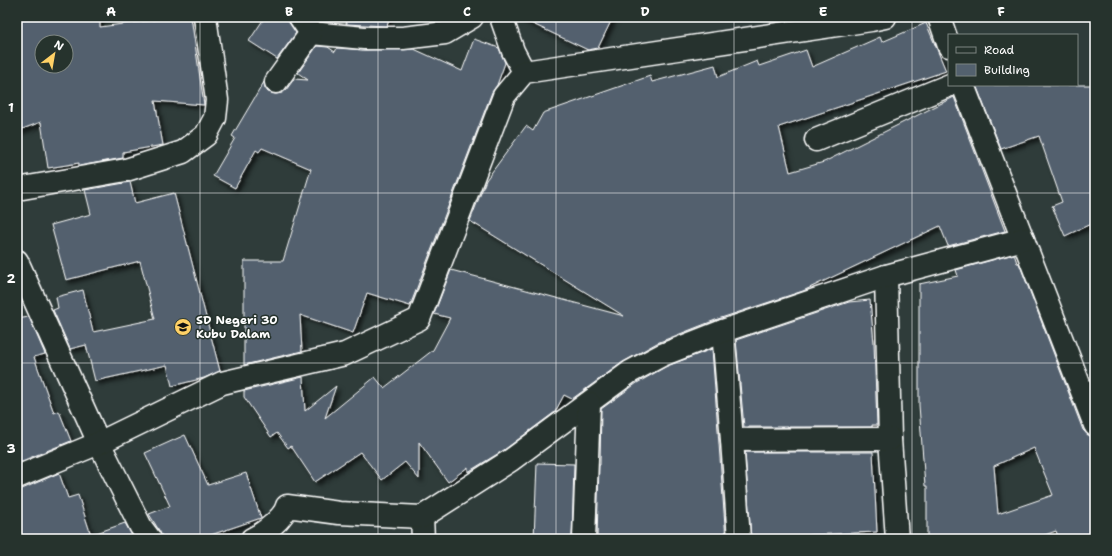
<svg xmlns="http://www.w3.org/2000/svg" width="1112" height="556" viewBox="0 0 1112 556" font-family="'Shantell Sans',sans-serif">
	<defs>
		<filter id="shadow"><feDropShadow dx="3.5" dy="3.5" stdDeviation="2" flood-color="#0009"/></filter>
	</defs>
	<rect width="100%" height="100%" fill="#2f3c3a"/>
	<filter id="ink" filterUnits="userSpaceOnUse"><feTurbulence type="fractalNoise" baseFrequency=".025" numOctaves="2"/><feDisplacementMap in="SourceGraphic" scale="8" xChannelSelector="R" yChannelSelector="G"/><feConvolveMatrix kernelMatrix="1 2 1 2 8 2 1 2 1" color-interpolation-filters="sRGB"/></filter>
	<g filter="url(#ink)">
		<!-- building -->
		<g fill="#53616e" stroke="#fff" fill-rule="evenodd" filter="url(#shadow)">
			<path d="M17,17h83v10l75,-10h16l13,88 -49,-4 8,44 -40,7v6l-44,8v-3l-31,5 -7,-46 -24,9zM42,42h24v24h-24z"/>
			<polygon points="265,17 283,17 288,21 296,33 277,59 249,41"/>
			<polygon points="348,17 390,17 387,26 346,24"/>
			<polygon points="518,17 613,17 598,48 588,50"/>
			<polygon points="926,23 946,71 779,127 790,172 824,162 954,97 1005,231 948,246 940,226 803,291 718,319 657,343 623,362 572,399 564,395 555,412 504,450 468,472 468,467 448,482 419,442 419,479 405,462 382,480 360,452 315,482 291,446 288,448 277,433 271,437 244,397 244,391 303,377 305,411 336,386 325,418 375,377 384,388 433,350 450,318 434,314 451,270 624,316 470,221 486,180 526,126 533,131 543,113 650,76 652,82 715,65 718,77 757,61 759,66 806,50 812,67 880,37 882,42"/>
			<polygon points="474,39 499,48 505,63 497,85 492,92 410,306 367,293 353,333 300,315 302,351 244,365 244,261 283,261 311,169 262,148 259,152 256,150 235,188 213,176 235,138 232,136 264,82 265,88 268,92 275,94 282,93 286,90 294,79 308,80 298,73 317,46 328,47 335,52 337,48 364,50 414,49 462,71"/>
			<polygon points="976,85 1095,85 1095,222 1065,236 1052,206 1062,202 1039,136 1001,149"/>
			<polygon points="130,182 135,203 174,193 220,371 204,378 172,386 167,365 95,381 86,345 70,349 53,310 58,308 56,297 83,290 93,332 155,319 140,261 66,280 51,225 91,214 85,190"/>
			<path d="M1014,254l3,9h2l64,167 4,4 6,3 2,6v89l-20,7h-16l-3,-8 -22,8h-107v-53h-2l-6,-81v-121l39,-8 -2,-6zM1034,448l19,47 -55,19 -4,-48z"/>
			<polygon points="870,300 874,343 877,425 872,425 872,427 744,427 736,340 849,302"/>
			<polygon points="29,317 45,354 34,357 54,413 59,411 71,441 17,463 17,319"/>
			<polygon points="712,349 726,539 597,538 599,465 600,465 601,409 637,383 667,366"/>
			<polygon points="185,435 208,485 246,473 261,518 199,539 162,539 160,532 149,514 170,506 145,453"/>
			<polygon points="745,452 873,452 877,532 810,535 810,539 751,539"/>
			<polygon points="537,463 574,464 572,539 534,539"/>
			<polygon points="59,473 68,498 78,495 91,535 125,523 134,539 17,539 17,489 22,489"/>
		</g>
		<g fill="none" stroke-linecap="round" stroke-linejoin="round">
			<!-- minor casing -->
			<g stroke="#fff" stroke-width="25">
				<g id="minor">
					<polyline points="300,17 311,33 364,38 403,38 445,33 472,17"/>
					<polyline points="501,17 513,51 524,72"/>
					<polyline points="939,17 949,46"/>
					<polyline points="276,82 311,33"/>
					<polyline points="963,85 1095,425"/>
					<polyline points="816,140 950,85"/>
					<polyline points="17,189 126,170 183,152 206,135 215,118 217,100 205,17"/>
					<polyline points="17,261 99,443 141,527 150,539"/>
					<polyline points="886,276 890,439 897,539"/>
					<polyline points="723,331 732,440 739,539"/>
					<polyline points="732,440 890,439"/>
					<polyline points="17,477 99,443 222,383 345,354 419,319 504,96 524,72 871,20 885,17"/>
					<polyline points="422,517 423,539"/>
					<path d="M252,539c11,-5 32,-21 35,-33l52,7 83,4 89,-57 119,-88 32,-17 61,-24 163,-55 137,-37"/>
					<polyline points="584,539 589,403"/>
				</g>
			</g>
			<!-- minor -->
			<use href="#minor" stroke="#26332d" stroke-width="22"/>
		</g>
	</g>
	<!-- grid -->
	<path fill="none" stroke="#fff" stroke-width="1" stroke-opacity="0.55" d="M200,17v522M378,17v522M556,17v522M734,17v522M912,17v522M17,193h1078M17,363h1078"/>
	<!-- icons -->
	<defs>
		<g id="school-disc" transform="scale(0.9)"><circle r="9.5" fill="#ffd166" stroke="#26332d"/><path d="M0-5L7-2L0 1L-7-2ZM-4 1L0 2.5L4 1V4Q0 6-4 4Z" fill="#111"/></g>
	</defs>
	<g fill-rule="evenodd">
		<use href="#school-disc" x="183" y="327"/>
	</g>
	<g text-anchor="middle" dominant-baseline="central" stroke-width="3" stroke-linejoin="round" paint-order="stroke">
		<!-- poi labels -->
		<g font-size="12" font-weight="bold" fill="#fff" stroke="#26332d" text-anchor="start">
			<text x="196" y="320">SD Negeri 30<tspan x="196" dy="14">Kubu Dalam</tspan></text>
		</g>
	</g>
	<!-- margin -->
	<rect width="1112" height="556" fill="none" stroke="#26332d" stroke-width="44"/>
	<!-- legend -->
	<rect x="948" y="34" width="130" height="52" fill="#26332d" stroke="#7d8581"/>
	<rect x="956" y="47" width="20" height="6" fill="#26332d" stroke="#7d8581"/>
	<text x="984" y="54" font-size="12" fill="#ffffff">Road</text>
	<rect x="956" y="64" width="20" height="12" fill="#53616e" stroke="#7d8581"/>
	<text x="984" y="74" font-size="12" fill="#ffffff">Building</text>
	<!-- north arrow -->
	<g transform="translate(54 54) rotate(31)"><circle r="19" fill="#26332d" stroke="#7d8581"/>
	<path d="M0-3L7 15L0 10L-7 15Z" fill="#ffd166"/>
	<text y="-6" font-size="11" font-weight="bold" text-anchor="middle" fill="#ffffff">N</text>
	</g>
	<rect x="22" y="22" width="1068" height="512" fill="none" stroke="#fff" stroke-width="1.5"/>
	<g font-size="13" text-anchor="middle" font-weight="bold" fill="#fff">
		<text x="111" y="16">A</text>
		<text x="289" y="16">B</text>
		<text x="467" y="16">C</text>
		<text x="645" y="16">D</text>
		<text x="823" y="16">E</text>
		<text x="1001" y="16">F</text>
		<text x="11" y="112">1</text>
		<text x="11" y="283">2</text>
		<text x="11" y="453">3</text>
	</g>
</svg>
